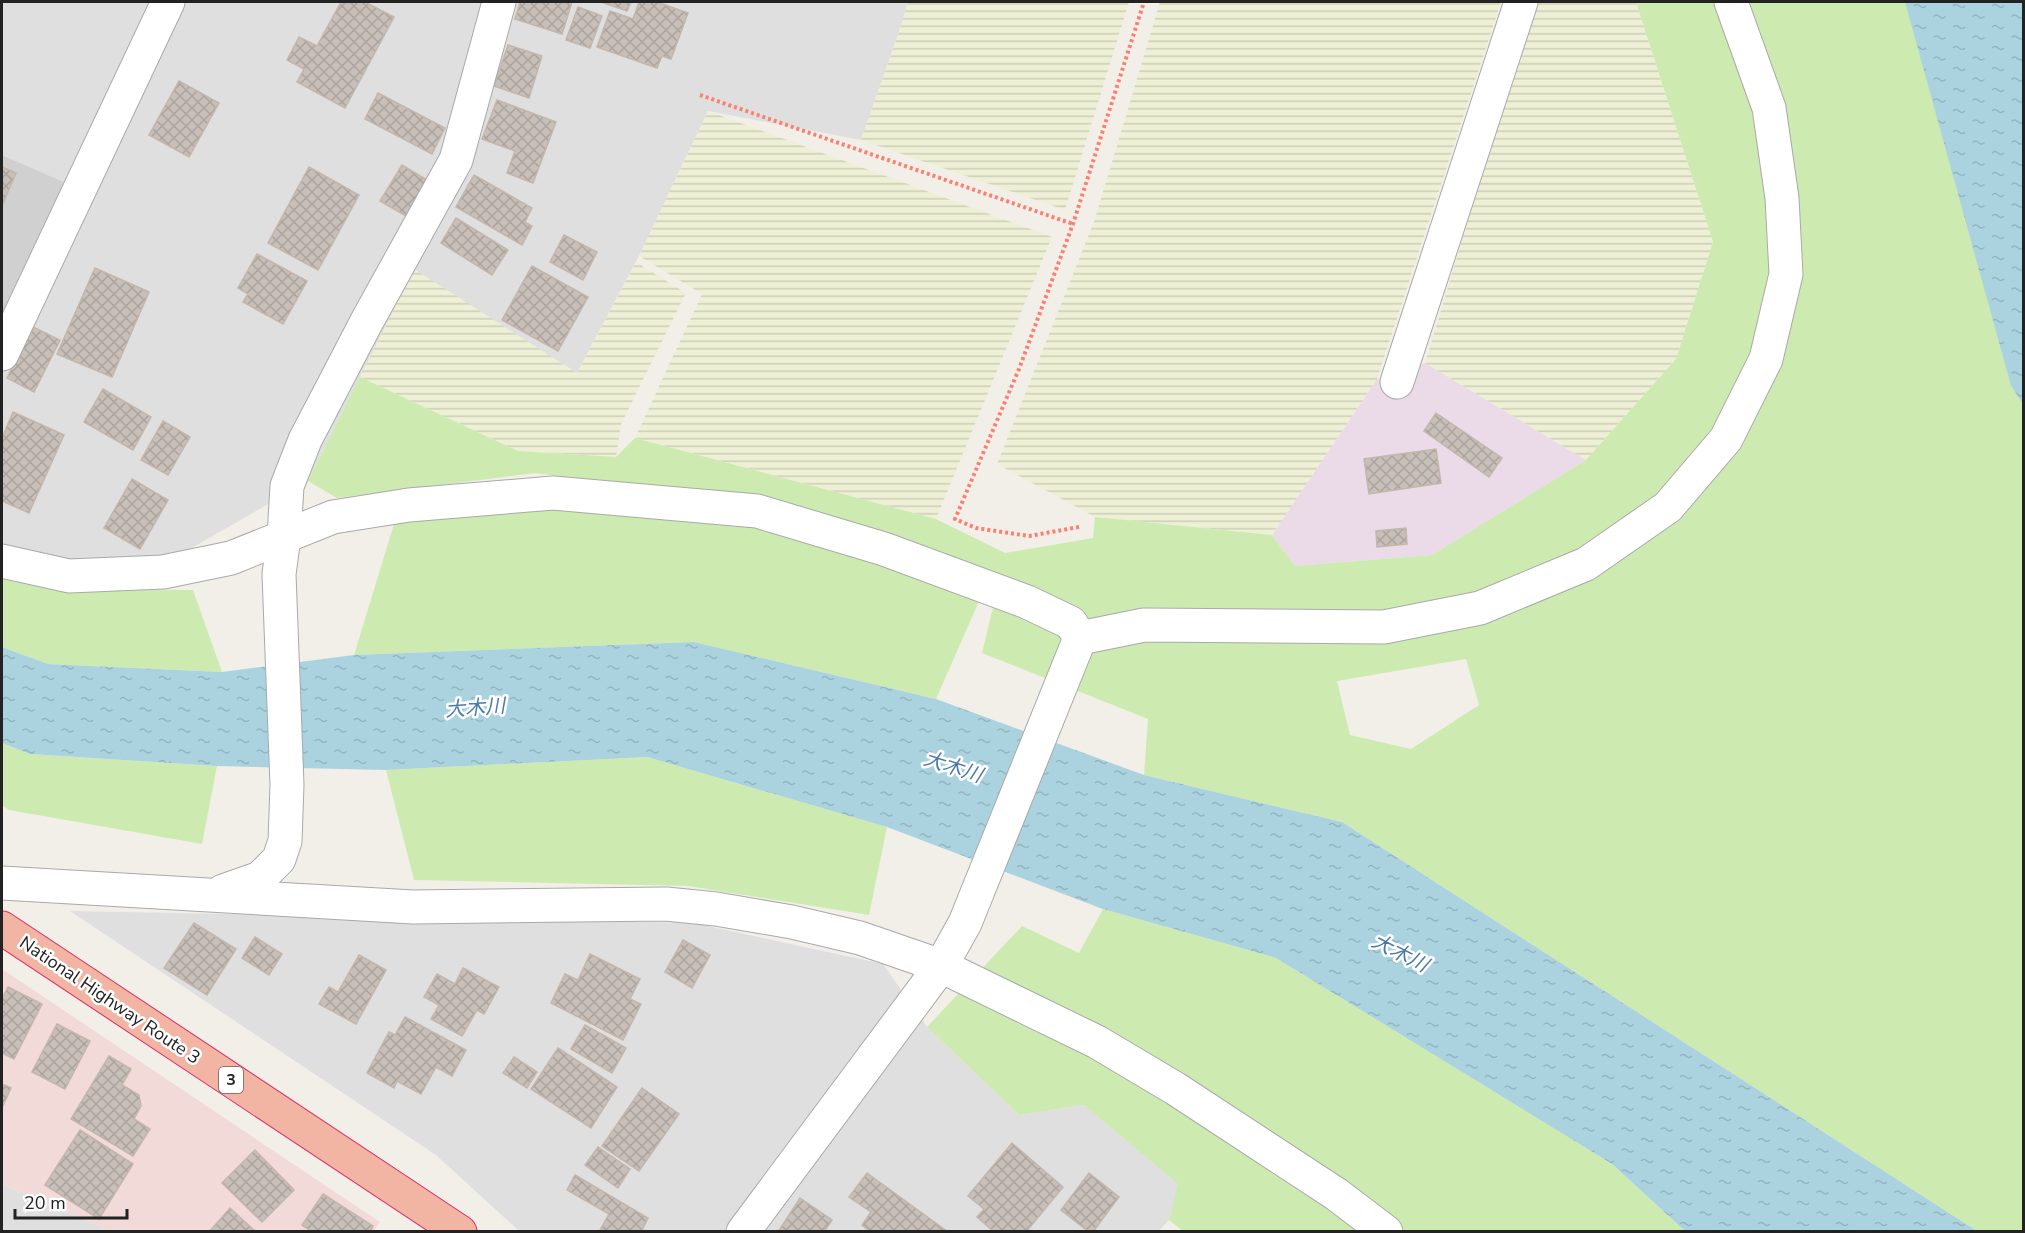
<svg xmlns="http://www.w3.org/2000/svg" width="2025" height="1233" viewBox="0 0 2025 1233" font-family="'Nunito Sans','Noto Sans JP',sans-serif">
	<defs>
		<pattern id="farmland-rules" width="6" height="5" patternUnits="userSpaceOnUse" patternTransform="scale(1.5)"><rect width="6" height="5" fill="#eef0d5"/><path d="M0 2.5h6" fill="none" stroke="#ccceb7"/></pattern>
		<pattern id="water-ripples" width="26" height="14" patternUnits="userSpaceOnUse" patternTransform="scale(1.5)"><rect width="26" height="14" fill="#aad3df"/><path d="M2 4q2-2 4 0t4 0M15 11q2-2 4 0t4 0" fill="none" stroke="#92b5bf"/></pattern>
		<pattern id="building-cross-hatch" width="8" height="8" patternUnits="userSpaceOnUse" patternTransform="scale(1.5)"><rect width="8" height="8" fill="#c7bfb8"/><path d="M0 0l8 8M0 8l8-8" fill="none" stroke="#aba49e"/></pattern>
	</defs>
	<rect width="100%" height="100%" fill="#f2efe9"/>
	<!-- residential -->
	<g fill="#e0dfdf">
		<polygon points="2,2 908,2 901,26 861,140 708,111 639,256 577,373 414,270 308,481 171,560 84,564 2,551 2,314 64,182 2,155"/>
		<polygon points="70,911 694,923 883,964 927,1027 1019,1115 1084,1105 1179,1184 1169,1220 1159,1231 519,1231 436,1155"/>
		<polygon points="2,1184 110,1231 2,1231"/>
	</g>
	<!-- commercial -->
	<polygon fill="#f2dad9" points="2,969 380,1222 374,1231 110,1231 2,1184"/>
	<!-- industrial -->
	<polygon fill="#ebdbe8" points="1425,363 1586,460 1432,555 1295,566 1272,535 1377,379"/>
	<!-- religious -->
	<polygon fill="#d0d0d0" points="2,155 64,182 2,314"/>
	<!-- farmland -->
	<g fill="url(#farmland-rules)">
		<polygon points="908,2 1129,2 1065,210 861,140 901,26"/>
		<polygon points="1160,2 1501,2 1377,379 1272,535 1095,517 997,464 1094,222"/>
		<polygon points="1534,2 1636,2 1713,242 1676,359 1586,460 1425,363"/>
		<polygon points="708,111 1052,237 936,519 635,438 702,294 639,256"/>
		<polygon points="636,262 686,293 621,424 616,457 518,451 360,377 414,269 577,373"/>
	</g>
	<!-- grass -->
	<g fill="#cdebb0" fill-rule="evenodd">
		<path d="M1636,2h269l4,10 102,374 12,18v827h-46l-635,-409 -198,-47 4,-56 -166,-66 18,-74 -228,-75 -237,-31 -198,25 -29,-17 52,-104 158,74 98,6 19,-19 301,81 69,34 88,-15 2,-21 177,18 23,31 137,-11 154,-95 90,-101 37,-117zM1466,659l13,46 -68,44 -61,-14 -13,-54z"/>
		<polygon points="558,503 765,517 980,599 936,699 694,642 354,655 394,524"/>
		<polygon points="2,570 72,589 193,590 222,672 48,664 2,647"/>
		<polygon points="2,743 30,754 217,766 202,844 9,810 2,805"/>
		<polygon points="647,757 887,827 869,915 688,886 414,880 386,770"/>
		<polygon points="1103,909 1276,958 1612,1164 1685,1231 1183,1231 1169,1220 1178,1184 1084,1105 1019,1115 927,1027 1022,926 1079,953"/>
	</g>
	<!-- water -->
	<g fill="url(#water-ripples)">
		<polygon points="1905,2 2023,2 2023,404 2011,386"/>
		<polygon points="694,642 936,699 1144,775 1342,822 1977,1231 1685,1231 1612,1164 1276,958 1103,909 887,827 647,757 386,770 217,766 30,754 2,743 2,647 48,664 222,672 354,655"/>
	</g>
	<!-- building -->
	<g fill="url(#building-cross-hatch)" stroke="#c4b6ab" stroke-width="1.5">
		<polygon points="341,2 365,2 394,17 345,108 297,82 304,69 287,60 299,37 317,46"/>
		<polygon points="520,2 572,2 562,34 515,19"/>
		<polygon points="601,2 631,2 627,11"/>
		<polygon points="639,2 657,2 688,13 671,59 662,56 657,68 597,47 610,11 633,19"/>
		<polygon points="578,7 602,16 590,48 566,40"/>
		<polygon points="508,45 542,56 529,98 494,86"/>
		<polygon points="179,81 219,103 189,157 149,135"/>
		<polygon points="378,93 445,128 432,154 365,119"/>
		<polygon points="497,100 556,122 533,183 507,173 515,151 482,139"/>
		<polygon points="402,165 427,180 406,216 380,201"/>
		<polygon points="2,167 16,173 2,206"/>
		<polygon points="309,167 359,195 318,270 268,243"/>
		<polygon points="474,175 532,208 525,222 532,226 522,245 456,207"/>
		<polygon points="456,218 508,250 492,275 441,243"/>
		<polygon points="564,235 597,252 583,280 550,262"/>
		<polygon points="257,254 307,281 283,324 243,302 248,294 238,288"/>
		<polygon points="532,266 588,297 558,351 502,320"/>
		<polygon points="95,268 149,292 112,377 57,354"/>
		<polygon points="33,327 60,340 34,392 7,378"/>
		<polygon points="103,389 151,417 133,450 84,422"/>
		<polygon points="13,412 64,435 29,513 2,501 2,438"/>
		<polygon points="1436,413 1502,458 1489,477 1424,431"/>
		<polygon points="163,421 190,437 168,475 141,460"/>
		<polygon points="1436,449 1441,483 1369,494 1364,459"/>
		<polygon points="132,479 168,500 140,549 104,528"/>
		<polygon points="1406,528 1407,544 1377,547 1376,531"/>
		<polygon points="194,923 236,949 207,995 164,968"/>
		<polygon points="255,937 282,954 269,975 242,958"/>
		<polygon points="683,940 710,955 692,988 665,972"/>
		<polygon points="590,954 640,979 630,999 641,1004 623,1040 551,1003 565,974 578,980"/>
		<polygon points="359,955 386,970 356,1024 319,1004 329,987 338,992"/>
		<polygon points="463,968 499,987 484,1014 477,1010 462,1036 431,1019 439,1005 424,997 437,974 455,984"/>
		<polygon points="8,987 42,1004 14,1059 2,1053 2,999"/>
		<polygon points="405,1017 466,1050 452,1076 436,1067 421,1094 397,1081 394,1088 367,1073 389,1032 395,1035"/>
		<polygon points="57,1024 90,1041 65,1089 32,1072"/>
		<polygon points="585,1025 626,1048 612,1073 571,1049"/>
		<polygon points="558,1048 617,1087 591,1128 531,1089"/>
		<polygon points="109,1056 131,1069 122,1085 139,1095 141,1106 134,1119 150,1129 133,1156 71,1119"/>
		<polygon points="514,1057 537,1072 527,1088 503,1073"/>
		<polygon points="2,1084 11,1088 2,1108"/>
		<polygon points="642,1088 679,1114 639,1171 602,1146"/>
		<polygon points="80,1130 133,1164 99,1219 45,1185"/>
		<polygon points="1012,1143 1063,1187 1026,1232 994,1232 977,1217 984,1209 968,1196"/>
		<polygon points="598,1147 630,1169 618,1188 585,1165"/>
		<polygon points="255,1150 294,1190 262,1222 222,1183"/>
		<polygon points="867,1173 948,1232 871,1232 862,1225 871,1212 849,1197"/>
		<polygon points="1089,1173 1119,1197 1093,1232 1089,1232 1061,1210"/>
		<polygon points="575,1175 648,1218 641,1232 599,1232 609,1214 567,1190"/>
		<polygon points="323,1194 373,1226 370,1232 312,1232 302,1225"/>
		<polygon points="800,1198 832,1220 824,1232 778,1232"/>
		<polygon points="230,1208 256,1232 209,1232"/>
	</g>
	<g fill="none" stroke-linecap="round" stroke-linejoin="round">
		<!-- minor casing -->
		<g stroke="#a9a9a9" stroke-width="35">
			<g id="minor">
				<polyline points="2,354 168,2"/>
				<polyline points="1397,382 1521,2"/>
				<polyline points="2,561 69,576 163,572 231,558 333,517 409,505 553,493 757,511 884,549 1027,602 1071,623 1080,638 965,923 941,966 743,1232"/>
				<polyline points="2,883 413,907 666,904 716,909 792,922 860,938 941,966 1097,1042 1176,1089 1336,1194 1386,1232"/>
				<polyline points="223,891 260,878 279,859 285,841 287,785 279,574 284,537 287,486 305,440 367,321 456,160 499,2"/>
			</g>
		</g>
		<!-- tertiary casing -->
		<g stroke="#a9a9a9" stroke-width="35">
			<polyline id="tertiary" points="1080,638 1144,625 1384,627 1480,608 1586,564 1668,507 1726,439 1766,359 1786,274 1782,198 1769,108 1731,2"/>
		</g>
		<!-- trunk casing -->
		<g stroke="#dc2a67" stroke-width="35">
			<polyline id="trunk" points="2,928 460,1232"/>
		</g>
		<!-- path -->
		<g stroke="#fa8072" stroke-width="4" stroke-dasharray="3 3" stroke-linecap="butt">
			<polyline points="700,95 1073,224"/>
			<polyline points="1079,527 1029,536 976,528 955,519 1019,369 1073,224 1144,2"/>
		</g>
		<!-- minor -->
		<use href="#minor" stroke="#fff" stroke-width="33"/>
		<!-- tertiary -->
		<use href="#tertiary" stroke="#fff" stroke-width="33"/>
		<!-- trunk -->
		<use href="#trunk" stroke="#f2b4a3" stroke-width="33"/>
	</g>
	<g text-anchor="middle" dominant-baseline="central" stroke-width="5" stroke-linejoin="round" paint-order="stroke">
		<!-- shield labels -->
		<rect fill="#fff" stroke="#646464" stroke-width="1.5" x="219" y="1067" width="24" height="26" rx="4.5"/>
		<g font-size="16" font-weight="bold" fill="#222">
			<text x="231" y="1080">3</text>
		</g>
		<!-- street labels -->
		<g font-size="18" fill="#222" stroke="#fff">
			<text transform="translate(110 1000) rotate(34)">National Highway Route 3</text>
		</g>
		<!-- water labels -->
		<g font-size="20" font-style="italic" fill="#4a7aab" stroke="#fff">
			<text transform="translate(475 708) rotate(-4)">大木川</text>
			<text transform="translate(953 767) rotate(18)">大木川</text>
			<text transform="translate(1400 953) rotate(27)">大木川</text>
		</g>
	</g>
	<!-- border -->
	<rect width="2025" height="1233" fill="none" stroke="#222222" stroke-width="6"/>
	<!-- scale -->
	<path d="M15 1209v9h112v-9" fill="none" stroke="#222222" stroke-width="3"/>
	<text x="24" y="1209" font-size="18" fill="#222222" stroke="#ffffff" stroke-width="4.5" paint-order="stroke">20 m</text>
</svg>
